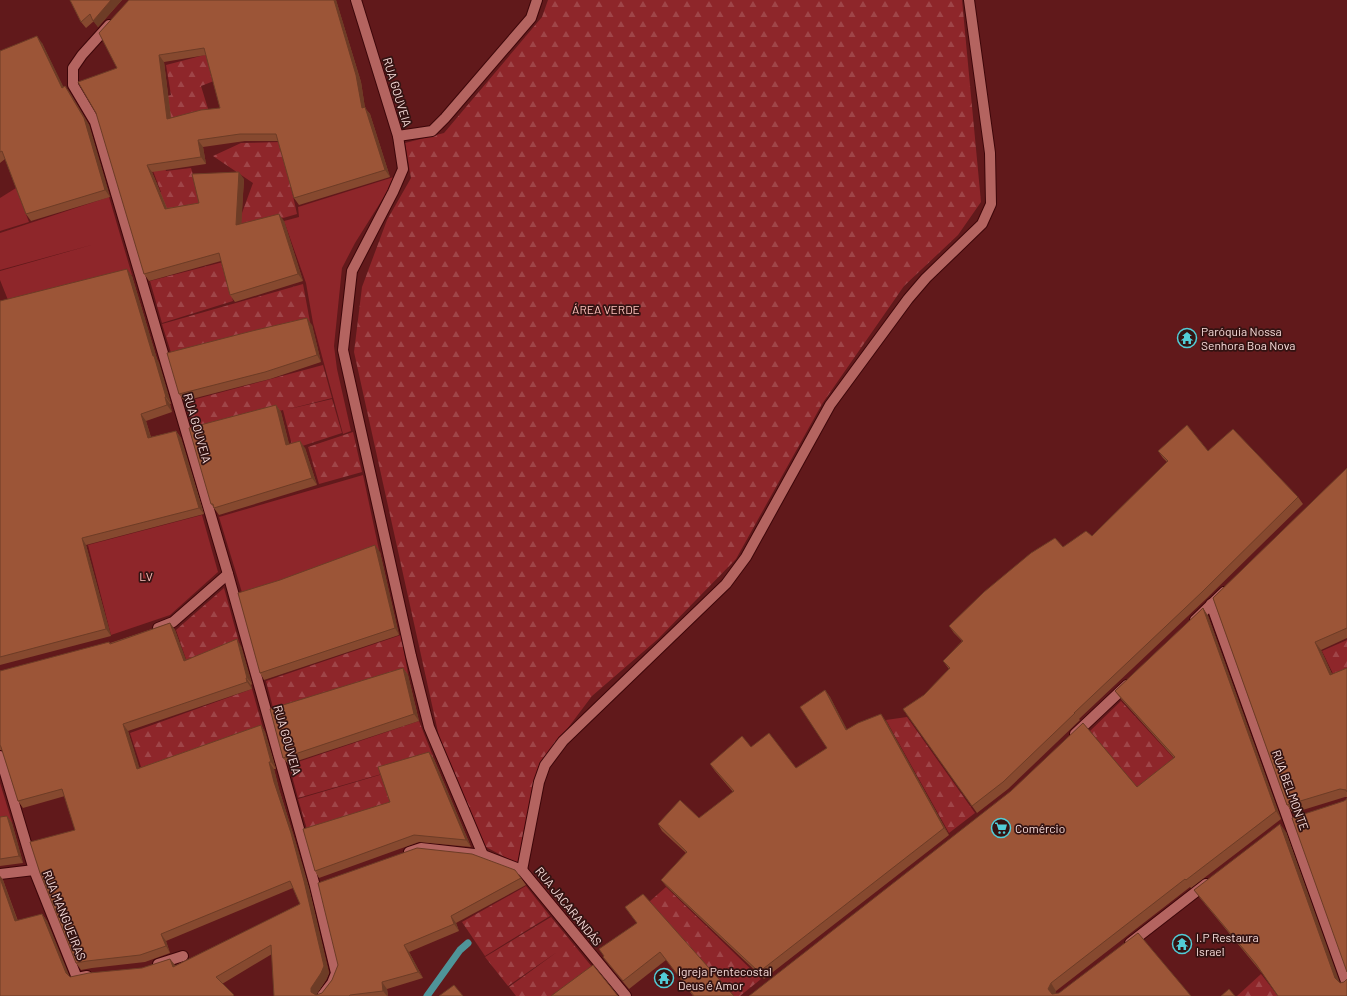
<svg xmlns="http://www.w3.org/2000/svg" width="1347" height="996" viewBox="0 0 1347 996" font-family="Barlow,sans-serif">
	<defs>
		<pattern id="forest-firs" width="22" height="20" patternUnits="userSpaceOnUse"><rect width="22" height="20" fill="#8e262a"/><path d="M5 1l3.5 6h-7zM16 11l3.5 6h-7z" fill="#9f4548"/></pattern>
	</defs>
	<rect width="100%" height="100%" fill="#61191b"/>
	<!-- forest -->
	<g fill="url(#forest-firs)">
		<polygon points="548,0 962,0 981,202 958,235 904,286 822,404 736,559 658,639 592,696 540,765 518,864 486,847 440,741 354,352 362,287 387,220 411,178 405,143 444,133 542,17"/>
		<polygon points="243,45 245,69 201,86 209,112 157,127 147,102 171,95 166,65"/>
		<polygon points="281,142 297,214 235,232 253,183 213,156 241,143"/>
		<polygon points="158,151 166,171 191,168 203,209 161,215 155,194 161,192 147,155"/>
		<polygon points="223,262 233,301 162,323 150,281"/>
		<polygon points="303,284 310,322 173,359 162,324"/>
		<polygon points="323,365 332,398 285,410 332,399 342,433 293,449 283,410 194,433 185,402"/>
		<polygon points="353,432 362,472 319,484 308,447"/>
		<polygon points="224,588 240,646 189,668 176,630"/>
		<polygon points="401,635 408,674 275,715 266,681"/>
		<polygon points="1347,640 1347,677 1337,682 1322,651"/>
		<polygon points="252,689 264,732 143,773 130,733"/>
		<polygon points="1121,701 1179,764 1143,794 1090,731"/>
		<polygon points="907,717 975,813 949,833 886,720"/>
		<polygon points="419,721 434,759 298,798 289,765"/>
		<polygon points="383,774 394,808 309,836 298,799"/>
		<polygon points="526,886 550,916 485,956 462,922"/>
		<polygon points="666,887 761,979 740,996 734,996 649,902"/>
		<polygon points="551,917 597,973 566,996 516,996 509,987 557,952 508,986 485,957"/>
		<polygon points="1261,974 1278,996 1237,996"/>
	</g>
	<!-- park -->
	<g fill="#8e262a">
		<polygon points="397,176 355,243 342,268 334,346 337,369 351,431 343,434 313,323 306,283 284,221 299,217 298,207"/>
		<polygon points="16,188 29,222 0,231 0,198"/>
		<polygon points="109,197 132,275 10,305 0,280 0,271 95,244 0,270 0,233"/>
		<polygon points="363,475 379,550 244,599 219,517"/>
		<polygon points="202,515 218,572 170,615 111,635 88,545"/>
		<polygon points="0,783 12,822 0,823"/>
	</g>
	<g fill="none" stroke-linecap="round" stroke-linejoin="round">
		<!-- stream -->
		<polyline stroke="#4f9499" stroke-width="7" points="427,996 460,950 468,943"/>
		<!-- minor casing -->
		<g stroke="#3d0609" stroke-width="12">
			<g id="minor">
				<polyline points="356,0 398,136 403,169 393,192 352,271 343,350 411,656 429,727 483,855"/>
				<polyline points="109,25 82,55 73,68 73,85 95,122 228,574 315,886 336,973 332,983 322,996"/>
				<polyline points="398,136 432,131 445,118 531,18 537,0"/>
				<polyline points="1211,604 1347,984"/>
				<polyline points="1195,620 1224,592"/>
				<polyline points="158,628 173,622 228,574"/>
				<polyline points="1075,734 1127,685"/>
				<polyline points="0,756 34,870 77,978 87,976"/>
				<polyline points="409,852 421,848 483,855 522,870 626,996"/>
				<polyline points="522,870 539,782 545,765 563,741 726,584 746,557 830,405 908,299 926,278 982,224 991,204 990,153 969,0"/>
				<polyline points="0,874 34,870"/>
				<polyline points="1130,943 1206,884"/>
				<polyline points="158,964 183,956"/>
			</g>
		</g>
		<!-- minor -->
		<use href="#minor" stroke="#b46460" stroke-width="10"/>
	</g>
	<!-- wall -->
	<g fill="#86492f" fill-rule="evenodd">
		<polygon points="70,0 122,0 98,27 94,21 86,28 81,22"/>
		<path d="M129,0h207l25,82 4,26 5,6 20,63 -91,28 -5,-7 -16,-57h-33l-42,6 3,17 -54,8 15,36 32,-5 45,-24 -3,45 43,-3 19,60 -68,21 -5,-7 -9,-34 -72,20 -5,-7 -27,-206zM206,55l14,53 -49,10 -7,-56z"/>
		<polygon points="42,43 63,87 65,86 70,93 89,125 110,197 31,221 26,214 5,159 0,163 0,51"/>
		<polygon points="132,276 157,359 159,363 171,404 170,404 172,412 146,421 151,437 176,431 181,438 204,514 86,545 111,636 0,665 0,301"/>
		<polygon points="312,325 321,362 270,379 184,401 179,394"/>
		<polygon points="276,405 281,412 289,444 305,448 317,485 219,515 211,504"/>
		<polygon points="1158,451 1208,451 1298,497 1303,504 1206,599 1079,719 1080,720 1008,789 977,813 903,709 924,695 949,669 943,661 962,641 954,633 949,626 1063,547 1092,536 1167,462 1163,458"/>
		<polygon points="1347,468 1347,638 1321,650 1332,674 1347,668 1347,797 1345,797 1293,813 1287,805 1213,598"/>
		<polygon points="380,552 399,635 264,680 260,673"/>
		<polygon points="1203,608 1208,616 1281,819 1191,888 1190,887 1056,991 1055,994 749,996 1137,787 1174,758 1121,699 1115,691"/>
		<polygon points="170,623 175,630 186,661 241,646 252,684 251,685 252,689 128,731 139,768 261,725 265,732 276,769 274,769 279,789 295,840 309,888 329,973 326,980 316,995 322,993 332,980 521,878 526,885 456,923 459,931 409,952 423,978 387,989 388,996 274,996 272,954 222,984 234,996 0,996 0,876 3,880 18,921 42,914 47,921 69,976 70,977 142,968 170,959 175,966 300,904 293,888 166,941 170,953 145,962 92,968 81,970 76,963 75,830 65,796 23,808 18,801 2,750 0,750 0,671 110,643"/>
		<polygon points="403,668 408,675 419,721 288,764 283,758"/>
		<polygon points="825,690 830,697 847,730 886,721 949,835 764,979 666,886 661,880 686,853 662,831 658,824 699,818 733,792 715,771 710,764 751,747 796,768 827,748"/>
		<polygon points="429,752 434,759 471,847 419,842 319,878 315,871 390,802"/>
		<polygon points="7,816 12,823 23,863 0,866 0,817"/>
		<polygon points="1286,832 1339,982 1340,983 1344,982 1347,996 1261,972 1200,898 1194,890"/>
		<polygon points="625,907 734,996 693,996 666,960 629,989 609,965 603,957 604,956 599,949 637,923"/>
	</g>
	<!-- shaded-wall -->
	<g fill="#6d3c26">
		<polygon points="111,0 122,0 98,27 93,21"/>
		<polygon points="334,0 336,0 361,82 365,108 370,114 390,177 385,170 362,108"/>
		<polygon points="37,36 42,43 67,94 62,88"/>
		<polygon points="159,55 164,62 172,126 167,119"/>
		<polygon points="65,86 70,93 89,125 110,197 105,190"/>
		<polygon points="198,140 203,147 206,164 201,157"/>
		<polygon points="147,165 152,172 170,216 165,209"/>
		<polygon points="239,172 244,179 241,232 236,225"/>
		<polygon points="279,214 284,221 303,281 298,274"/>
		<polygon points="127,269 132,276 157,359 159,363 171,404 166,397 153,356"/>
		<polygon points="307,318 312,325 321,362 317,355"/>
		<polygon points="165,397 170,404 172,412 167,405"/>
		<polygon points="276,405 281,412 291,452 286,445"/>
		<polygon points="141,414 146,421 153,445 148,438"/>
		<polygon points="176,431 181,438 204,514 199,508"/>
		<polygon points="300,441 305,448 317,485 312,478"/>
		<polygon points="82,538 86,545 111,636 106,629"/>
		<polygon points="375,545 380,552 399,635 395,628"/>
		<polygon points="1203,608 1208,616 1281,819 1276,811"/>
		<polygon points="170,623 175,630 189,668 184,661"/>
		<polygon points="237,639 241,646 252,684 247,678"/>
		<polygon points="1315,642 1321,650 1336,683 1330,675"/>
		<polygon points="403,668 408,675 419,721 414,714"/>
		<polygon points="246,678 251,685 252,689 247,682"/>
		<polygon points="825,690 830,697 851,737 846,730"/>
		<polygon points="881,714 886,721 949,835 944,828"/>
		<polygon points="123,724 128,731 142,776 137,769"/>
		<polygon points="261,725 265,732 276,769 271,762"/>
		<polygon points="429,752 434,759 471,847 466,840"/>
		<polygon points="269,762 274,769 279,789 295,840 309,888 329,973 326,980 316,995 316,996 311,992 311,988 321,973"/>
		<polygon points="7,816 12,823 23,863 19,856"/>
		<polygon points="1280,824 1286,832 1341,986 1335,978"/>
		<polygon points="0,876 3,880 20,928 15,921 0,878"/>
		<polygon points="42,914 47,921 71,980 66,973"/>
		<polygon points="451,916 456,923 459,931 454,924"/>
		<polygon points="161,934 166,941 170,953 166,946"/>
		<polygon points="404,945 409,952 423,978 418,972"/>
		<polygon points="170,959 175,965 178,974 173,967"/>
		<polygon points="382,982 387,989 388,996 387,996 383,991"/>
		<polygon points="1051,983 1056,991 1054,996 1048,989"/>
	</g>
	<!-- building -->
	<g fill="#9c5537" stroke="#6d3c26" fill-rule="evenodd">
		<polygon points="70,0 111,0 93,21 90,14 81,22"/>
		<path d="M129,0h205l22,75 6,33 3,-1 20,63 -91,28 -18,-64h-36l-42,6 3,17 -54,8 18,44 34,-6 -7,-29 47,-2 -3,53 43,-11 19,60 -68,21 -11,-42 -75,21 -48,-161 -18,-31 39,-14 -18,-35zM204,48l16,60 -19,2 -34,9 -8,-64z"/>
		<polygon points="37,36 62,88 65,86 84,118 105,190 26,214 2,151 0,152 0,51"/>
		<polygon points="127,269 153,356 154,356 166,397 165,397 167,405 141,414 148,438 176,431 199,508 82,538 106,629 0,657 0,301"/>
		<polygon points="307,318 317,355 265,372 179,394 167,353 252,331"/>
		<polygon points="276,405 286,445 300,441 312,478 214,508 213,504 211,504 189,428"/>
		<polygon points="1187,425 1208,451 1233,429 1298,497 1202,592 1074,713 1075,713 1003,782 972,806 903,709 924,695 950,668 943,661 963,641 949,626 984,592 1031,553 1055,538 1063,547 1086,531 1092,536 1168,461 1158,451"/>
		<polygon points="1347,468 1347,628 1315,642 1330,675 1347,668 1347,792 1346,790 1340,789 1287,805 1213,598"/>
		<polygon points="375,545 395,628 260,673 238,593 280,580"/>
		<polygon points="1203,608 1276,811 1186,880 1185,879 1051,983 1048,989 1052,994 1059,993 1138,933 1191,996 749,996 1011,791 1083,723 1137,787 1175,757 1115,691"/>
		<polygon points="170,623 184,661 237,639 247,678 246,678 247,682 123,724 137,769 261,725 271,762 269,762 274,782 291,833 304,881 324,966 321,973 311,988 311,992 316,995 322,993 332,980 338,965 318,883 417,848 472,854 515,870 521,878 451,916 454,924 404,945 418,972 382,982 383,991 350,995 349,996 274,996 271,945 216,977 234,995 233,996 0,996 0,878 15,921 42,914 66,973 70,977 89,973 142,968 170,959 173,967 300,904 290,881 161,934 166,946 140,955 87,961 76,963 40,873 30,842 75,830 62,789 18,801 1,747 0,745 0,671 109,642 110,644"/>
		<polygon points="403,668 414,714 283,758 270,709"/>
		<polygon points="825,690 846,730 858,723 881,714 944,828 759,972 661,880 687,852 658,824 680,800 699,818 734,791 710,764 742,736 751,747 769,733 796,768 827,748 800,707"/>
		<polygon points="429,752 466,840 414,835 315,871 303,829 390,802 378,767"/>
		<polygon points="1347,798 1347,972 1292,818 1344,801 1347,799"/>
		<polygon points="7,816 19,856 0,859 0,817"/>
		<polygon points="1280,824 1335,978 1340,983 1344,982 1347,979 1347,996 1278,996 1256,964 1194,890"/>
		<polygon points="643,894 734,996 694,996 660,952 623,981 603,957 604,956 599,949 637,923 625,907"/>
		<polygon points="593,965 618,996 551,996"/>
		<polygon points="454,985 463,996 439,996"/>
		<polygon points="1229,989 1235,996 1221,996"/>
	</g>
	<!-- icons -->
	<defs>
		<g id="temple-ring" transform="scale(1)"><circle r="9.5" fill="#331312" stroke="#52ccd6" stroke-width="1.5"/><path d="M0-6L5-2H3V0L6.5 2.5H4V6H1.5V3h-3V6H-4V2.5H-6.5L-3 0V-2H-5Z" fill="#52ccd6"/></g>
		<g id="supermarket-ring" transform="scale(1)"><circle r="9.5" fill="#331312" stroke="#52ccd6" stroke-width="1.5"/><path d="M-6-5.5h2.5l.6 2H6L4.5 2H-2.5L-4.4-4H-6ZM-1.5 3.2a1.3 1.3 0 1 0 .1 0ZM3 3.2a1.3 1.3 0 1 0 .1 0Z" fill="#52ccd6"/></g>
	</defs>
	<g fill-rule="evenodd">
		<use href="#temple-ring" x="1187" y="338"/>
		<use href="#supermarket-ring" x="1001" y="828"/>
		<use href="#temple-ring" x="1182" y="944"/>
		<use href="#temple-ring" x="664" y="978"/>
	</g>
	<g text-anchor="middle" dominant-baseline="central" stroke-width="3.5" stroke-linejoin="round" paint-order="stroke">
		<!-- street labels -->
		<g font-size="12" fill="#f9dddb" stroke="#331312">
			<text transform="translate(398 92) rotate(73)">RUA GOUVEIA</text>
			<text transform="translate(198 428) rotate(74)">RUA GOUVEIA</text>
			<text transform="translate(288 740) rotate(74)">RUA GOUVEIA</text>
			<text transform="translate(1291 790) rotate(70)">RUA BELMONTE</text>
			<text transform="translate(569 906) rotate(51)">RUA JACARANDÁS</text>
			<text transform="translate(65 915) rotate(68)">RUA MANGUEIRAS</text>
		</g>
		<!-- park labels -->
		<g font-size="12" fill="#fbbfba" stroke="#331312">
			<text x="606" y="309">ÁREA VERDE</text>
			<text x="146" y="576">LV</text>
		</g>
		<!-- poi labels -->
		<g font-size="12" fill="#f9dddb" stroke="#331312" text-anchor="start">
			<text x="1201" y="331">Paróquia Nossa<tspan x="1201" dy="14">Senhora Boa Nova</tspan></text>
			<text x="1015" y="828">Comércio</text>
			<text x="1196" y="937">I.P Restaura<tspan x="1196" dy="14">Israel</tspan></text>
			<text x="678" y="971">Igreja Pentecostal<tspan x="678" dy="14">Deus é Amor</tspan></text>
		</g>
	</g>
</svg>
